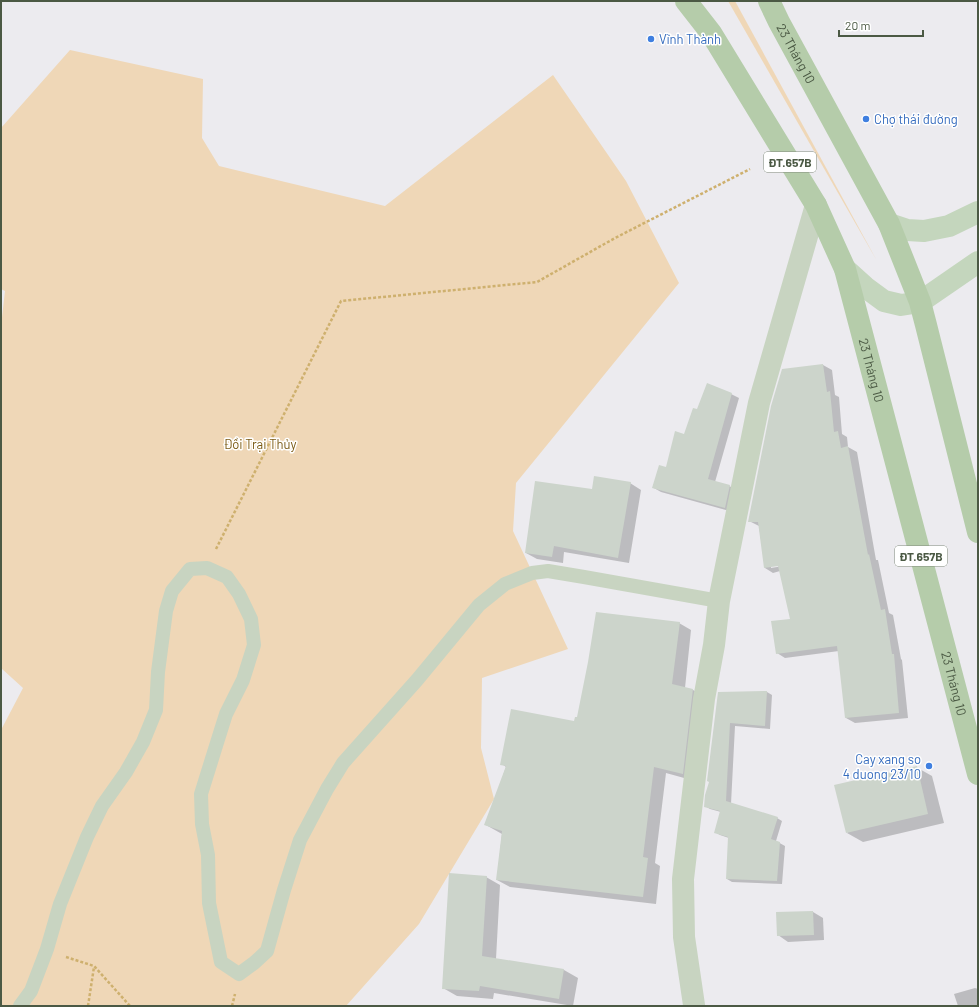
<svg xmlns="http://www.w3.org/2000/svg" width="979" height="1007" viewBox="0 0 979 1007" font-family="Barlow,sans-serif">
	<rect width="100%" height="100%" fill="#ecebef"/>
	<!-- green -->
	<g fill="#efd7b7">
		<polygon points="728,1 735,1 877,261"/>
		<polygon points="70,50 203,79 202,138 219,166 385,206 553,75 626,181 679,283 516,483 513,531 568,649 482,678 481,748 494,799 419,924 346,1006 1,1006 1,730 23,688 1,668 1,326 5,291 1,289 1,128"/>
	</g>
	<!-- shadow -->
	<g fill="#0003" fill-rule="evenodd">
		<path d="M823,365l9,5 3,25 4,2 3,37 5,3 1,10 9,5 19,108h2l11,53 4,2 8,44 1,1 6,58 -53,5 -9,-5 -7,-67 -54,7 -8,-5 14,-33 -11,-49 -7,2 -8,-5 -6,-42 -10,-5zM771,566h12l-12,2z"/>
		<polygon points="731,394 739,398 715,482 729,486 737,490 733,512 661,492 654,488 666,468 698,411"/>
		<polygon points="630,483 641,490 629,563 564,552 563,563 537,559 526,553 593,490"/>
		<polygon points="679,623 691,630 685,688 693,690 705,697 695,781 666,773 655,863 660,866 656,904 510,887 497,880 502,834 486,825 506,767 502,764 575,723 578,718"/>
		<polygon points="719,692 767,692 772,695 770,729 735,726 731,804 777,818 782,821 776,841 785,846 782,884 732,882 727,879 729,838 720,835 715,832 721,812 710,809 705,806 710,782"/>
		<polygon points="916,767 932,776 944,823 863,842 847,833"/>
		<polygon points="486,877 500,885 496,959 564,970 578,978 573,1006 494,993 493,999 457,996 443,988"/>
		<polygon points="813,912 823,918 824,940 788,942 778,935"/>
		<polygon points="975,988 978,989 978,1006 958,1006 954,994"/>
	</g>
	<!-- building -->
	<g fill="#ccd4cb">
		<polygon points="823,364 827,392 830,391 834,432 838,431 841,448 848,446 868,555 869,554 881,610 885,609 892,654 894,654 899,713 845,718 837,646 776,654 771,621 790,619 778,566 764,568 758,522 748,522 771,406 782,369"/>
		<polygon points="707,383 732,393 708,479 730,485 725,508 652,488 659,465 666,467 675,431 684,434 693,408 697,409"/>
		<polygon points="594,476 631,482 618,558 554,546 552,557 525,553 535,481 592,489"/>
		<polygon points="596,612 680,622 672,684 693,689 683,774 654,767 643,857 648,858 643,897 496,880 502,831 484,825 506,766 500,765 511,709 574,721 575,717 577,717 588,662"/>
		<polygon points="767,691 765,726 730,723 726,801 778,817 771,839 780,842 777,881 726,879 728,837 714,833 720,811 704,807 705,795 709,782 707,781 718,692"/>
		<polygon points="917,766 928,814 846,833 834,785"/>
		<polygon points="449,873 487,876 482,956 564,969 559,999 480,986 479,991 442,989"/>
		<polygon points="813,911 814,935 777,936 776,912"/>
	</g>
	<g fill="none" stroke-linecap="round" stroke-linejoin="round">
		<!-- path -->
		<g stroke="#ceb06e" stroke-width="2.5" stroke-dasharray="3 2" stroke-linecap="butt">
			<polyline points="216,549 341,301 537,282 615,238 750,169"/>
			<polyline points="66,957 94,966 130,1006"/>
			<polyline points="88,1006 94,967"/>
			<polyline points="232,1006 235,994"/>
		</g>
		<!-- service -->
		<polyline stroke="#c8d4c1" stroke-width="14" points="20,1006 31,991 47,949 60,904 87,837 102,806 126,772 143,742 156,710 158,672 166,611 172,591 190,569 207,568 227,577 239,594 251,619 254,645 243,680 226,714 215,749 201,794 202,824 208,855 209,903 221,962 239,974 254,963 267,951 284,890 300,840 327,789 343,763 417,680 479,605 505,584 532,573 548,571 584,577 719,601"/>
		<!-- minor -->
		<polyline stroke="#c8d4c1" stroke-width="22" points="694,1005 684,937 683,879 704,699 714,645 719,601 759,403 816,205"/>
		<!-- secondary -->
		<g stroke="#c4d6bd" stroke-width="22">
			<polyline points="889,224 907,230 924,231 949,226 978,212"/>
			<polyline points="845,269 865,287 884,301 901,305 920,302 978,262"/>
		</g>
		<!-- primary -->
		<g stroke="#b5ccaa" stroke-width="22">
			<path id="s1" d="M686,1l25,32 105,172 29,64 133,505"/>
			<path id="s2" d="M769,1l10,21 110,202 31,78 6,23 52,207"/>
		</g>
	</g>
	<!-- markers -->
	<g fill="#3f7fe0" stroke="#fff" stroke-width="1.5">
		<circle cx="651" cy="39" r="4"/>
		<circle cx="866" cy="119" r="4"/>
		<circle cx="929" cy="766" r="4"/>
	</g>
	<g text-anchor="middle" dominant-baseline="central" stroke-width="3" stroke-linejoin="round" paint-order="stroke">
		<!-- shield labels -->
		<g fill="#fff" stroke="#818b7c" stroke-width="1">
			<rect x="764" y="152" width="52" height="20" rx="3"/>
			<rect x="895" y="546" width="52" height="20" rx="3"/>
		</g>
		<g font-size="12" font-weight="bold" fill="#4b5944">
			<text x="790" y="162">ĐT.657B</text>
			<text x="921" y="556">ĐT.657B</text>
		</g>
		<!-- shop labels -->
		<g font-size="13" fill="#366cbe" stroke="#fff" text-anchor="start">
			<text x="659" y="39">Vĩnh Thành</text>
			<text x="874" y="119">Chợ thái đường</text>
			<text x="921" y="759" text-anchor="end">Cay xang so<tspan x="921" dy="15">4 duong 23/10</tspan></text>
		</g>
		<!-- street labels -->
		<g font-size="13" fill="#4b5944" stroke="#fff">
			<text stroke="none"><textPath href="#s2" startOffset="59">23 Tháng 10</textPath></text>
			<text stroke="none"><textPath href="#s1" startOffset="417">23 Tháng 10</textPath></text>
			<text stroke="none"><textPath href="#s1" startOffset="741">23 Tháng 10</textPath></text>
		</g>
		<!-- park labels -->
		<g font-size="13" fill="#7b5a14" stroke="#fff">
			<text x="260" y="444">Đồi Trại Thủy</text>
		</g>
	</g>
	<!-- border -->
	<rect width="979" height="1007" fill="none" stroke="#4b5944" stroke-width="4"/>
	<!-- scale -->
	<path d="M839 30v6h84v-6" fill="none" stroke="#4b5944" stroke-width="2"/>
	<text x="845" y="30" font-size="12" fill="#4b5944" stroke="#ffffff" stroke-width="3" paint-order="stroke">20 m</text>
</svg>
